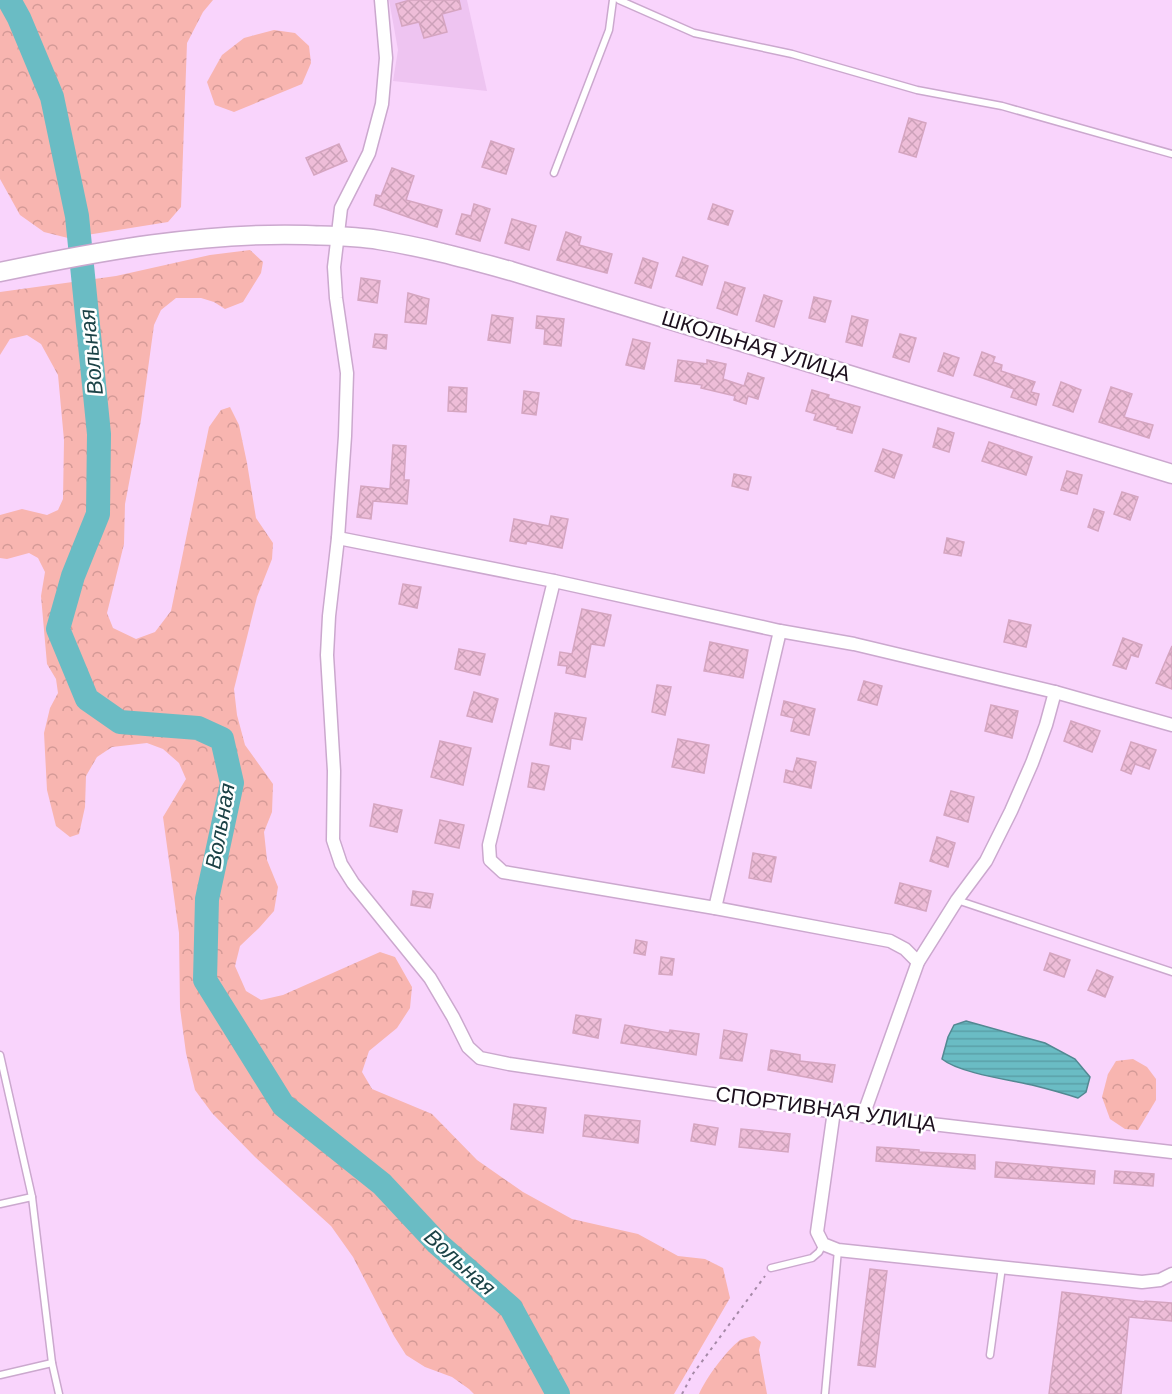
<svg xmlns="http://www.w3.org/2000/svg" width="1172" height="1394" viewBox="0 0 1172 1394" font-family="'DM Sans',sans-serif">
	<defs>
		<pattern id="forest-crowns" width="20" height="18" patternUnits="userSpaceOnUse" patternTransform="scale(1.5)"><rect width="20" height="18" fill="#f8b5b0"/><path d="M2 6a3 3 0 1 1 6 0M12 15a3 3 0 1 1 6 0" fill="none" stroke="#d49a97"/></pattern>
		<pattern id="water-rules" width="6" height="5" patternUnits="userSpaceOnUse" patternTransform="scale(1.5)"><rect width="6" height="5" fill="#6abcc4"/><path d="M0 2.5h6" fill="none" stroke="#5ba0a8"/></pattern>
		<pattern id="building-cross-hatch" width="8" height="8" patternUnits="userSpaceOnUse" patternTransform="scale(1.5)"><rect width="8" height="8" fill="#eebdd8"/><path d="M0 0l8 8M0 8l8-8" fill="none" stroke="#cca1b9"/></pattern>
	</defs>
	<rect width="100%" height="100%" fill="#f9d4fc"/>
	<!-- built -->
	<polygon fill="#eec4f1" points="389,0 467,0 487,91 393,81 398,50"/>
	<!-- forest -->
	<g fill="url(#forest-crowns)">
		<polygon points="0,0 213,0 203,12 187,43 181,207 168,222 68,238 44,232 20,215 0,179"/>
		<polygon points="274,30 295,33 309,46 311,63 302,84 234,112 215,105 207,82 222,55 244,38"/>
		<polygon points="250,250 263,262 261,273 243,302 225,309 214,302 201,298 176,298 161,310 154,325 141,420 125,504 124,544 107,613 113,628 136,639 155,632 171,611 209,427 221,410 230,407 239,425 247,463 256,518 273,543 272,559 257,597 234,689 237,715 245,745 273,784 272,812 264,832 267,860 278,887 274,911 259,928 240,946 235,966 246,991 261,1000 283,995 380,952 395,957 412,987 410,1008 397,1028 369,1051 362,1072 372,1089 432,1114 477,1160 523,1192 572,1219 638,1234 678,1256 705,1259 723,1268 730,1298 674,1394 474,1394 469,1389 452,1377 425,1367 406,1355 394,1336 353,1257 331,1226 255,1157 212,1113 195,1090 186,1053 180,1008 179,933 163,817 186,779 179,763 163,749 147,743 112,747 97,757 86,776 85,807 79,834 70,837 56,826 47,790 44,733 50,708 58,693 56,679 47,664 41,596 45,572 38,558 29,553 7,559 0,558 0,515 22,509 47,515 58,510 63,499 64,440 58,375 41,344 27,335 10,339 0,355 0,292 116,276 210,255"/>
		<polygon points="1133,1059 1147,1067 1156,1079 1156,1100 1138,1130 1125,1129 1110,1119 1102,1097 1108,1074 1116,1061"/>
		<path d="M754,1336l7,6 -2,8 8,44h-68c8,-17 26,-42 41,-54 4,-2 9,-3 14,-4z"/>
	</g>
	<!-- water -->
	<path fill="url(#water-rules)" stroke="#538892" stroke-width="1.5" d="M966,1021l79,22 30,16 15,18 -4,15 -8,6c-15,-5 -30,-9 -46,-13 -22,-5 -73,-12 -90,-26l6,-22 6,-12z"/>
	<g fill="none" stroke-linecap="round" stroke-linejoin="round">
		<!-- river -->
		<polyline stroke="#6abcc4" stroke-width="24" points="9,0 19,18 52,97 77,216 99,434 98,514 73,576 58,629 87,699 120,722 198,728 222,739 232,783 207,899 205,980 283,1105 382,1184 437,1243 511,1308 558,1394"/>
	</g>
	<!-- building -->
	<g fill="url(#building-cross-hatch)" stroke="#d5a5c0" stroke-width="1.5">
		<polygon points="410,0 459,0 461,9 442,14 447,32 424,38 419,22 402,26 396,4"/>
		<polygon points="909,118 926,123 916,157 899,152"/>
		<polygon points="491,141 514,149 506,174 482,167"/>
		<polygon points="339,144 347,161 314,175 306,158"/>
		<polygon points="392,168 414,176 406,200 442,210 437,227 416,220 374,205 376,195 381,196"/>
		<polygon points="474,204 490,209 480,241 456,234 462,214 471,216"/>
		<polygon points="713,204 733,211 728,225 708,219"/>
		<polygon points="512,219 536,226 529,250 505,243"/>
		<polygon points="566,232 581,237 579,245 612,254 607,273 557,260"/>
		<polygon points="683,257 708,266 702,285 676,276"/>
		<polygon points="643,258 658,263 651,288 635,283"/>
		<polygon points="361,278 380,281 377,303 358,300"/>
		<polygon points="725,282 745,288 737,315 717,308"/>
		<polygon points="408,293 429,299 426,324 405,322"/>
		<polygon points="764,295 782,301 774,327 756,321"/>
		<polygon points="814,297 831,301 825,322 809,318"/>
		<polygon points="492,315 513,318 510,343 488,340"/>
		<polygon points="537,316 564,319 561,346 544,344 545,329 536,328"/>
		<polygon points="852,316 868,320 862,346 846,342"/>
		<polygon points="375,334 387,335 386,349 373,347"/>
		<polygon points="900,334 916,338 909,362 893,357"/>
		<polygon points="633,339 650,343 644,369 626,365"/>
		<polygon points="982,352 995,357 993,362 1002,365 1001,371 1035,382 1031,392 1039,394 1036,405 1011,397 1014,389 974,375"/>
		<polygon points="944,353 959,358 953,376 938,371"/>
		<polygon points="678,360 707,364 707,360 726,364 723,379 744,386 748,373 764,378 758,399 748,396 746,404 734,400 735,396 701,388 702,385 675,381"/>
		<polygon points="1061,382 1081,390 1073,412 1053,405"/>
		<polygon points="449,387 467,388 466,412 448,411"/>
		<polygon points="1111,387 1132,394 1124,417 1153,425 1149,438 1099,422"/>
		<polygon points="812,390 829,395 828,398 860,407 852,433 837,429 838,427 814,420 816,414 806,411"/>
		<polygon points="524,391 539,393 536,415 522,413"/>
		<polygon points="938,428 954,433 949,452 933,447"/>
		<polygon points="989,442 1032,457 1026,475 982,461"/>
		<polygon points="393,445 406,446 404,480 409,480 407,504 373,501 371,519 357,517 361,486 390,489"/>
		<polygon points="883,449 902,455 894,478 875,471"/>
		<polygon points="1067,471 1082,475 1077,494 1061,490"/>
		<polygon points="734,474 751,477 748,490 732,486"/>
		<polygon points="1122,492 1138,497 1130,520 1114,514"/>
		<polygon points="1094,509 1104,512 1098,531 1088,527"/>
		<polygon points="551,516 568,519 562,548 527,541 526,544 510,541 514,519 549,526"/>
		<polygon points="947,538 964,542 961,556 944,553"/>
		<polygon points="403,584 421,587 417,608 399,604"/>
		<polygon points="582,609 611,615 604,646 591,644 585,677 566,673 567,666 558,665 560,652 572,654"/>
		<polygon points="1009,620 1031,625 1026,647 1004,642"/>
		<polygon points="1123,638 1142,645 1138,657 1131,655 1126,669 1113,665"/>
		<polygon points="710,642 748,650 743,678 704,671"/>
		<polygon points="1172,646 1172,689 1156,683"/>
		<polygon points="459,649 485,654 480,675 455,669"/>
		<polygon points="864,681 882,686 877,705 858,700"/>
		<polygon points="657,685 671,687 665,715 652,712"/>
		<polygon points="474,692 498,699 492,722 467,716"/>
		<polygon points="784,701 815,709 809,735 791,731 794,718 781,715"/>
		<polygon points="991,705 1018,711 1012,738 985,731"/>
		<polygon points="555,713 586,718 582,740 571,738 570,749 550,745"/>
		<polygon points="1071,721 1100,731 1092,752 1064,741"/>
		<polygon points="678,739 709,745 704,773 672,767"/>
		<polygon points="440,741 471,748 463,785 431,777"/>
		<polygon points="1131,742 1156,750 1149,769 1135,764 1131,774 1121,770"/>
		<polygon points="797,758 816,762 811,788 784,782 786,770 793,772"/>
		<polygon points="532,763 549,766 544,790 528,787"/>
		<polygon points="951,791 974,797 968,822 944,815"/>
		<polygon points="374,804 402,810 397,832 370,826"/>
		<polygon points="440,820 464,825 459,848 435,843"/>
		<polygon points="937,837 955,843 948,867 930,861"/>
		<polygon points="753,853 776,857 771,882 749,878"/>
		<polygon points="900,883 931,891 926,911 895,903"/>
		<polygon points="413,891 433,894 430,908 411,905"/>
		<polygon points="636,940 647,942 645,955 634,953"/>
		<polygon points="1050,953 1070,960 1064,977 1044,970"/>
		<polygon points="661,957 674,959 672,975 659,974"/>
		<polygon points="1097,970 1113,977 1105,997 1088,990"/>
		<polygon points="576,1015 601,1019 598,1038 573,1033"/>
		<polygon points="625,1025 669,1033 670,1030 699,1034 696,1055 621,1043"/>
		<polygon points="724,1030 747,1034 742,1061 720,1058"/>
		<polygon points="771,1050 800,1055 800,1061 835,1065 832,1082 768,1070"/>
		<polygon points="514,1104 546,1108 543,1133 511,1129"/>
		<polygon points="585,1115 640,1121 638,1143 583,1136"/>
		<polygon points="694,1124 718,1128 715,1145 691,1141"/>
		<polygon points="741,1129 790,1134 788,1152 739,1147"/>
		<polygon points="877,1147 919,1150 919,1152 975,1155 975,1169 876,1161"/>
		<polygon points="996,1162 1095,1171 1094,1184 995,1177"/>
		<polygon points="1115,1171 1154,1174 1153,1186 1114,1183"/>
		<polygon points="870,1269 887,1271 875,1367 858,1365"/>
		<polygon points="1062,1292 1145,1302 1145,1301 1172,1303 1172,1321 1129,1317 1121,1394 1049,1394"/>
	</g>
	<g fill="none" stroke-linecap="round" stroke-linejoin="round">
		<!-- lane casing -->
		<g stroke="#cba8ce" stroke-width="9">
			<g id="lane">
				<polyline points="619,0 694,33 792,54 917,90 1002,106 1172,154"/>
				<polyline points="554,173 609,30 613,0"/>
				<polyline points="957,900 1172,972"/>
				<polyline points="0,1055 32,1197 52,1363 59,1394"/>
				<polyline points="0,1204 32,1197"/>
				<polyline points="771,1268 812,1258 819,1252 823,1244"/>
				<polyline points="990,1355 1002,1267"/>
				<polyline points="0,1375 52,1363"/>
				<polyline points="825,1394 838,1250"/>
			</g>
		</g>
		<!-- street casing -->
		<g stroke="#cba8ce" stroke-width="15">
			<g id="street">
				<polyline points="381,0 386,58 382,104 369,153 341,208 334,267 336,298 347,373 345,436 338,538 329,616 327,655 334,771 333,840 341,864 353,883 430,978 453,1017 468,1047 480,1058 509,1064 863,1116 1172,1152"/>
				<polyline points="338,538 554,581 780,631 854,644 1055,692 1172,725"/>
				<polyline points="554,581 489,845 490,860 503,872 715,908 890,941 905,949 918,962"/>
				<polyline points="715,908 780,631"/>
				<polyline points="834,1111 817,1232 823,1244 838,1250 1142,1282 1160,1280 1172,1274"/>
				<polyline points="863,1116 918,962 957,900 986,861 1011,811 1032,763 1046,725 1055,692"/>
			</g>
		</g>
		<!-- secondary casing -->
		<g stroke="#cba8ce" stroke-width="21">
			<path id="secondary" d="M0,272c100,-21 203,-40 306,-37 24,1 49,1 73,5 45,7 88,19 132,31l661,203"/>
		</g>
		<!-- path -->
		<polyline stroke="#a589a7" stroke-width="2" stroke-dasharray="3 4.5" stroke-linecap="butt" points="682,1394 692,1375 765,1276"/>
		<!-- lane -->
		<use href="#lane" stroke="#fff" stroke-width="6"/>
		<!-- street -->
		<use href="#street" stroke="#fff" stroke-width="12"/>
		<!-- secondary -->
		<use href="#secondary" stroke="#fff" stroke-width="18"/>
	</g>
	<g text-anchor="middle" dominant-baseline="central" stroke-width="5" stroke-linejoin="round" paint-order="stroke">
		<!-- street labels -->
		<g font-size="21" fill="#1c0f1d" stroke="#fff">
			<text transform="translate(756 346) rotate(17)">ШКОЛЬНАЯ УЛИЦА</text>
			<text transform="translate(826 1109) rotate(8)">СПОРТИВНАЯ УЛИЦА</text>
		</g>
		<!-- water labels -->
		<g font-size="22" font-style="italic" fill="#1b4246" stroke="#fff">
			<text transform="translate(91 352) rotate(-96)">Вольная</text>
			<text transform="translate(220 826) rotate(-80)">Вольная</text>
			<text transform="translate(460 1262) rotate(42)">Вольная</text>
		</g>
	</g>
</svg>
